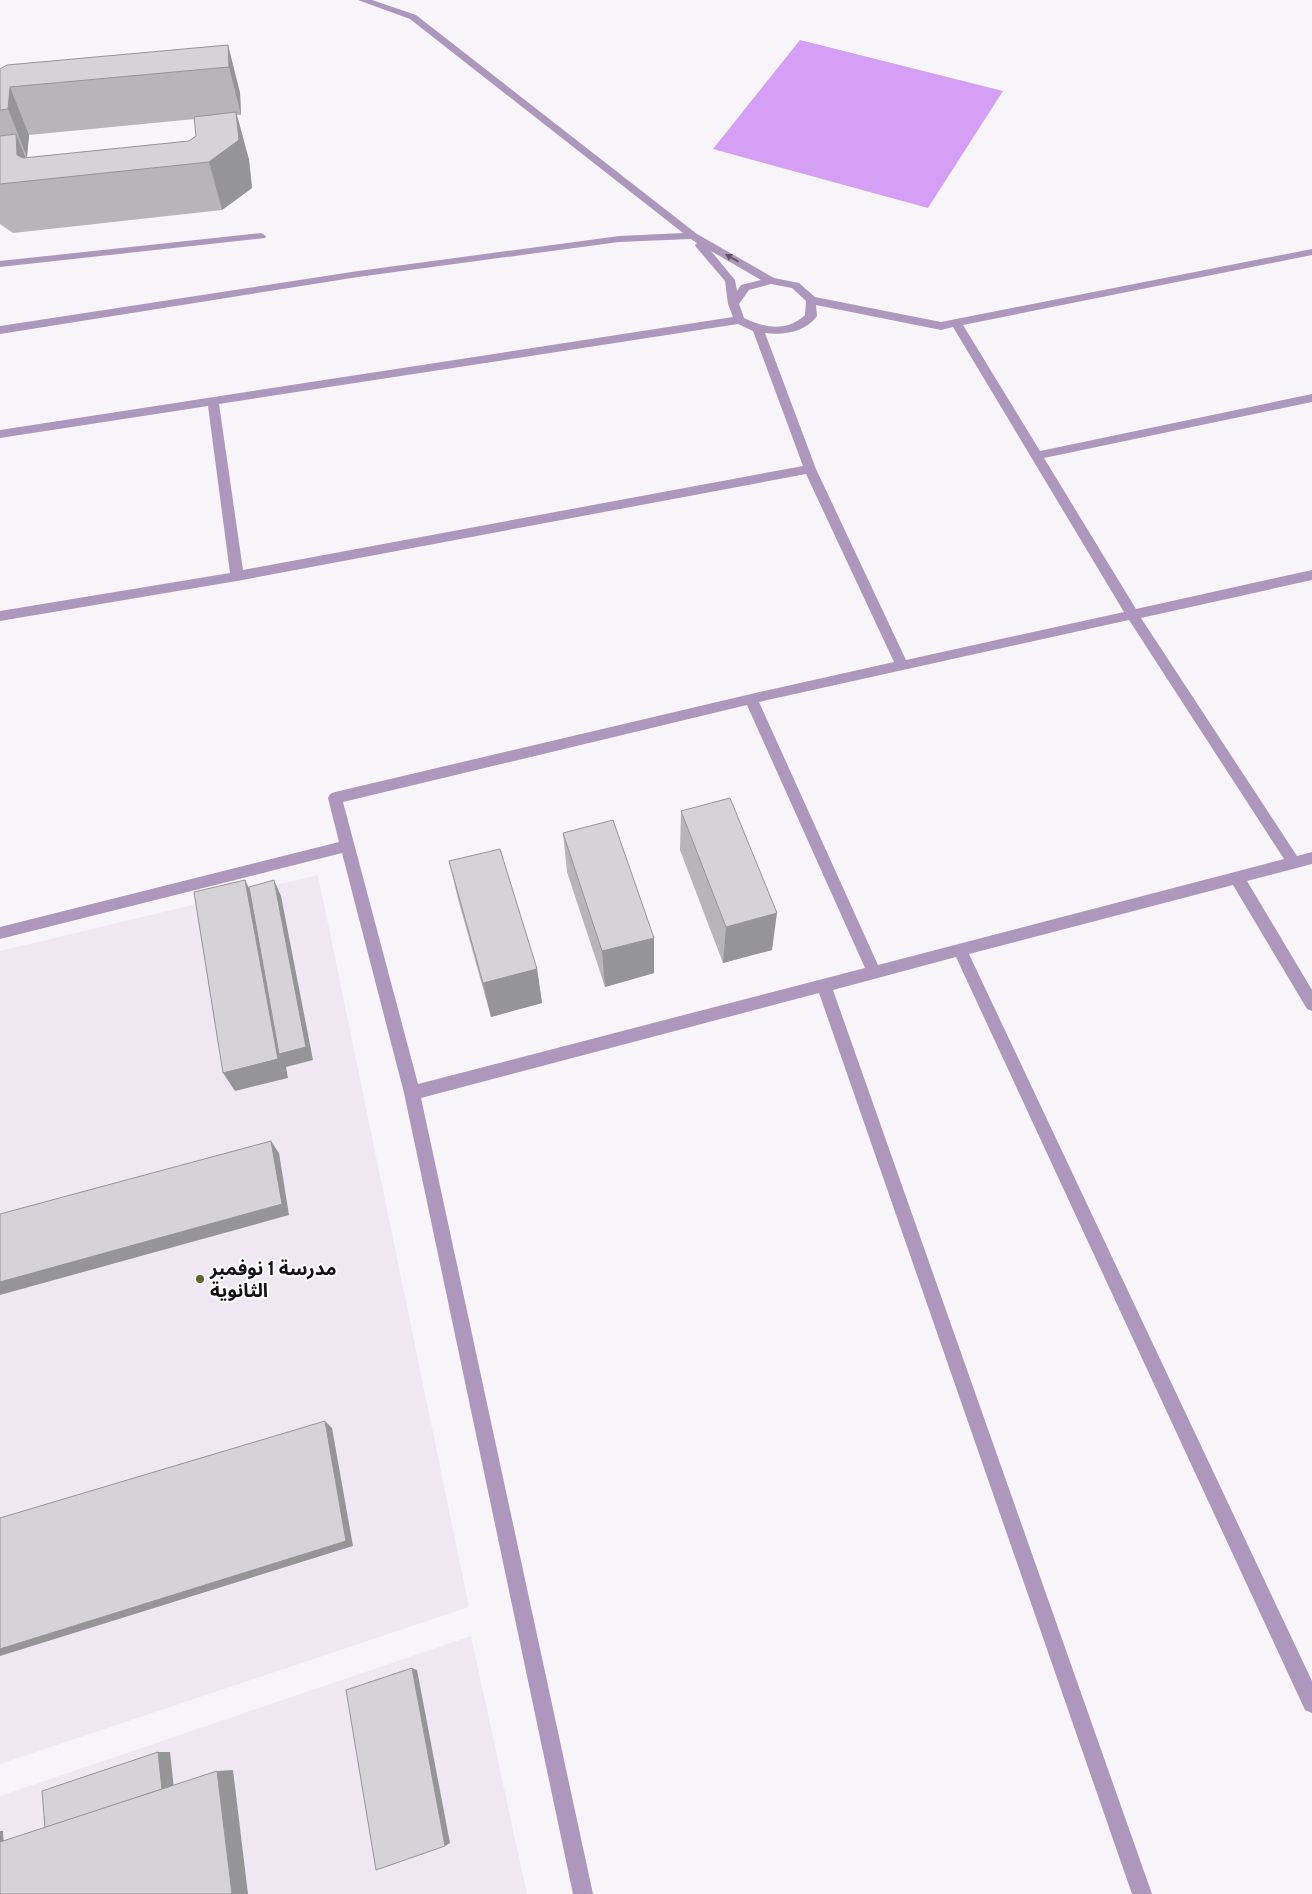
<svg xmlns="http://www.w3.org/2000/svg" width="1312" height="1894" viewBox="0 0 1312 1894" font-family="Cabin,'Noto Sans Arabic',sans-serif">
	<rect width="100%" height="100%" fill="#f8f5fa"/>
	<!-- built -->
	<g fill="#efe8f3">
		<polygon points="318,875 469,1607 0,1764 0,951"/>
		<polygon points="471,1636 527,1894 0,1894 0,1796"/>
	</g>
	<!-- water -->
	<polygon fill="#d49ff4" points="800,40 1003,91 928,208 713,149"/>
	<g fill="none" stroke-linecap="round" stroke-linejoin="round">
		<!-- minor -->
		<g fill="#ae97bc" fill-rule="evenodd">
			<path d="M358,0h14l44,15 281,219 77,44 25,5 16,14 126,25 371,-73v6l-349,70 77,126 272,-57v8l-268,56 92,151 176,-39v10l-171,38 156,238 15,-4v12l-65,17 65,109v21l-5,-2 -74,-124 -264,69 343,727v32l-7,-3 -349,-753 -123,33 319,904h-20l-313,-901 -398,105 172,796h-20l-169,-801 -62,-240 -342,86v-12l339,-85 -11,-44 2,-4 5,-2 416,-98 143,-32 -88,-188 -569,107 -237,40v-10l230,-38 -22,-167 -208,32v-8l733,-113 -5,-13 -3,-23 -29,-34 -1,-2 2,-2 -6,-4 -72,3 -261,35 -358,57v-8l358,-55 261,-35 64,-3 -273,-214zM711,251l50,29 -20,5 -4,6 -2,-11zM771,284l21,4 14,13 -1,14c-18,17 -40,13 -61,3l-5,-14 10,-14zM816,305l125,25 12,-3 171,285 -218,48 -90,-191 -51,-136c19,2 39,0 52,-17zM738,324l15,7 50,135 -560,104 -24,-166zM1129,620l155,239 -406,106 -119,-263zM747,705l118,263 -447,116 -75,-282z"/>
			<polygon points="261,233 266,236 265,238 0,267 0,261"/>
		</g>
	</g>
	<!-- wall -->
	<g fill="#b7b5b9" fill-rule="evenodd">
		<path d="M228,45l12,48 1,22h-4l12,45 3,28 -30,22 -209,23 -13,-9v-155zM195,119l1,17 -7,5 -163,17 -1,-1h2l2,-22z"/>
		<polygon points="681,811 772,950 723,963 680,850"/>
		<polygon points="563,833 654,973 605,987 567,872"/>
		<polygon points="449,861 537,969 542,1003 491,1017 458,899"/>
	</g>
	<!-- shaded-wall -->
	<g fill="#959496">
		<polygon points="228,45 240,93 241,115 229,67"/>
		<polygon points="10,87 29,135 27,157 8,109"/>
		<polygon points="236,112 249,160 252,188 222,210 209,162"/>
		<polygon points="16,134 35,181 17,155"/>
		<polygon points="245,880 256,902 274,880 281,896 313,1060 286,1067 288,1078 235,1091 223,1073"/>
		<polygon points="777,913 772,950 723,963 726,927"/>
		<polygon points="654,938 654,973 605,987 602,951"/>
		<polygon points="537,969 542,1003 491,1017 483,983"/>
		<polygon points="271,1141 279,1153 289,1215 0,1295 0,1282"/>
		<polygon points="325,1421 332,1428 353,1546 0,1656 0,1649"/>
		<polygon points="412,1668 417,1670 450,1843 445,1846"/>
		<polygon points="158,1752 170,1752 174,1789 45,1830"/>
		<polygon points="233,1770 248,1894 232,1894 217,1771"/>
		<polygon points="0,1831 3,1831 6,1894 0,1894"/>
	</g>
	<!-- building -->
	<g fill="#d5d3d7" stroke="#959496">
		<polygon points="228,45 229,67 10,87 8,109 0,110 0,69 7,65"/>
		<polygon points="236,112 239,140 209,162 0,184 0,136 16,134 17,155 23,158 189,141 196,136 194,117"/>
		<polygon points="730,798 777,913 726,927 681,811"/>
		<polygon points="613,820 654,938 602,951 563,833"/>
		<polygon points="500,849 537,969 483,983 449,861"/>
		<polygon points="245,880 278,1059 223,1073 194,892"/>
		<polygon points="274,880 306,1047 279,1054 249,887"/>
		<polygon points="271,1141 282,1204 0,1282 0,1214"/>
		<polygon points="325,1421 346,1541 0,1649 0,1518"/>
		<polygon points="412,1668 445,1846 376,1870 346,1690"/>
		<polygon points="158,1752 162,1789 45,1828 42,1791"/>
		<polygon points="217,1771 232,1894 0,1894 0,1842"/>
	</g>
	<!-- one-way arrows -->
	<defs><path id="oneway-solid" d="M-6-.8H1V-3.2L6.5 0L1 3.2V.8H-6Z" transform="scale(1.25)"/></defs>
	<use fill="#605468" href="#oneway-solid" transform="translate(732 258) rotate(-150)"/>
	<!-- markers -->
	<circle fill="#655f2c" stroke="#fff" stroke-width="2" cx="200" cy="1279" r="5"/>
	<g text-anchor="middle" dominant-baseline="central" stroke-width="4" stroke-linejoin="round" paint-order="stroke">
		<!-- poi labels -->
		<g font-size="19" font-weight="bold" fill="#121113" stroke="#fff" text-anchor="start">
			<text x="210" y="1268">مدرسة 1 نوفمبر<tspan x="210" dy="22">الثانوية</tspan></text>
		</g>
	</g>
</svg>
